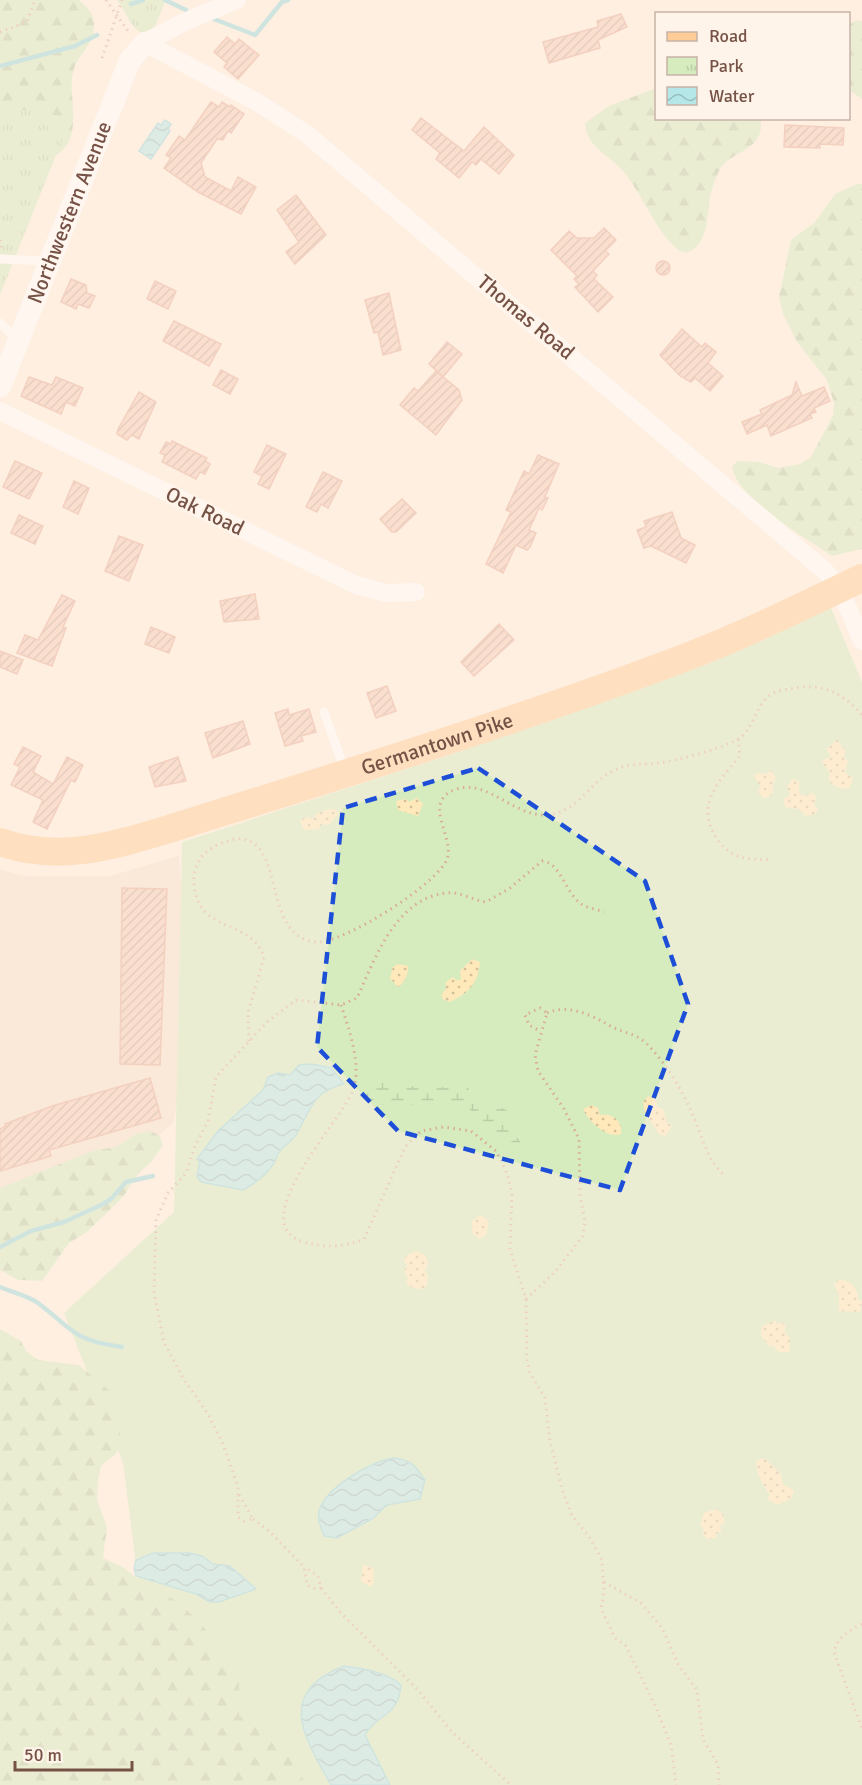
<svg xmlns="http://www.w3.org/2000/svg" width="862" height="1785" viewBox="0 0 862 1785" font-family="Signika,sans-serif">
	<defs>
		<pattern id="forest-firs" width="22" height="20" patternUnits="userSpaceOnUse" patternTransform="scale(1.5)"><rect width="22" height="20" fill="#d6ecbf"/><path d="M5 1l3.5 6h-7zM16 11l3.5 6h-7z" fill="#bbcca6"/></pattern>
		<pattern id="wetland-marsh" width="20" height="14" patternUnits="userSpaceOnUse" patternTransform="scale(1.5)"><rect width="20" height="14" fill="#d6ecbf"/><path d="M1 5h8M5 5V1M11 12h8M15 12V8" fill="none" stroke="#bbcca6"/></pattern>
		<pattern id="sand-dots" width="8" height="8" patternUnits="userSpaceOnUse" patternTransform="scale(1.5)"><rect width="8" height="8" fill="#ffe8ba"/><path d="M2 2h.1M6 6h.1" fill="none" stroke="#d3bf99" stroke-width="1.8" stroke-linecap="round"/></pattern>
		<pattern id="park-tufts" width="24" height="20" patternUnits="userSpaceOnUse" patternTransform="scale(1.5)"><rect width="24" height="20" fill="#d6ecbf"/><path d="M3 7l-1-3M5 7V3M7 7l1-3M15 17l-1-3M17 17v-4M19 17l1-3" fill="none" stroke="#bbcca6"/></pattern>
		<pattern id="water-waves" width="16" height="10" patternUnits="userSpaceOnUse" patternTransform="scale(1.5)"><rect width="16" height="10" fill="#b5e7e8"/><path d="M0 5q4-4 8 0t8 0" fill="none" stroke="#98bebe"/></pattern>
		<pattern id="building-hatch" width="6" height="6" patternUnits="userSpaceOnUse" patternTransform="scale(1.5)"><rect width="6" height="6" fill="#f5c9b7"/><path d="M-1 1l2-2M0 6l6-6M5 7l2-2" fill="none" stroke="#cba697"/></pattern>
	</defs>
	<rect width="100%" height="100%" fill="#feefe1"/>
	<!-- residential -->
	<polygon fill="#f6e0cf" points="179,856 191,1035 173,1123 117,1172 0,1217 0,870 26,876 110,876"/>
	<!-- grass -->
	<polygon fill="#d6ecbf" points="831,608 862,682 862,1785 287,1785 144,1629 123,1463 64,1313 174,1212 182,842 446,756"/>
	<!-- forest -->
	<g fill="url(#forest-firs)">
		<path d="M0,0h79c7,6 15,13 15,23 1,24 -17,30 -21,50 -6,23 14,72 -22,84l-51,-11z"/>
		<polygon points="856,20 862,21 862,99 849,90 849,25"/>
		<path d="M656,88v30h104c8,32 -32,34 -40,51 -4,8 -9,21 -10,30 -2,14 -3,48 -22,53 -17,5 -43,-49 -51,-61 -5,-8 -10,-16 -17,-23 -13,-13 -35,-24 -35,-45l24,-17z"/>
		<path d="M857,184h5v365l-30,7c-27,-19 -94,-56 -100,-89l5,-6 22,1 20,6 21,-4 11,-7 22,-42 1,-12 -7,-23 -30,-38 -14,-28 -4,-17 12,-57 24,-18 20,-28z"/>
		<polygon points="151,1131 160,1136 163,1145 152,1161 138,1174 123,1197 87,1232 69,1243 42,1281 18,1280 0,1270 0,1188 92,1151 116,1147 136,1134"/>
		<path d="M0,1329l21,12 5,10 12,9 41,5 31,26 10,34v18l-4,11 -15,12 -3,15 -1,19 10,27 -4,31 20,9 19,15 38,21 23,23 30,39 6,18v32c12,14 20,6 33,14 17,11 25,39 34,56h-306z"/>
	</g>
	<!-- wetland -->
	<path fill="url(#wetland-marsh)" d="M374,1082l54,6 36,-2 5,3v9l19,13 9,-6 11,6 -2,14 14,16 2,9c-10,2 -44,-41 -66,-47 -31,-7 -74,18 -96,-14z"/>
	<!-- sand -->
	<g fill="url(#sand-dots)">
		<path d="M837,739l8,12 -1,7 4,2 -3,12 8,6 -3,9c-7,4 -16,0 -21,-6l1,-8 -7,-9v-4l8,-3 -4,-8z"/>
		<polygon points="771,771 776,777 772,787 773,792 769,797 763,798 758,792 761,787 754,776 757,773 765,774"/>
		<polygon points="793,779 799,781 799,794 806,796 813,793 816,797 814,805 818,808 815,814 806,816 799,809 785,807 784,799 790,795 787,786"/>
		<polygon points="417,798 423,804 418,816 398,810 396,801 406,799 409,802"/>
		<polygon points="329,809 336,810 338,814 329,825 322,824 319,829 304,830 300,820 308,817 314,819 316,814"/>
		<path d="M472,959l8,3c-2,21 -10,30 -30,40l-6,-2 -3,-5 5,-6v-7l7,-5 3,3h5l-1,-9z"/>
		<path d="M398,964l10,2c1,7 -4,18 -10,21l-8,-9 3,-11z"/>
		<polygon points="648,1096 656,1100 657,1107 664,1110 666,1121 672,1126 665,1136 659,1134 645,1112 643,1102"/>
		<path d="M592,1105l6,3 2,7c13,-2 23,6 21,19 -14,5 -32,-12 -38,-25z"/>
		<polygon points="480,1215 489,1221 486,1235 479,1239 473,1234 471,1222"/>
		<path d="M416,1251l9,4 3,8 -3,9 3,3 -1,10c-7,8 -14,3 -21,-1l2,-6 -4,-8 4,-4 -4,-5 2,-5z"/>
		<path d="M840,1279c12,3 18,9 18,21l4,1 -2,11 -21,-1v-15l-5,-12z"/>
		<polygon points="775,1321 777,1324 785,1323 785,1333 790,1338 789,1352 779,1352 773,1346 769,1346 761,1335 762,1326"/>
		<path d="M760,1459h5l16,15 2,10 11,7 -3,8 -14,6 -10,-6 3,-5c-8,-9 -13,-20 -14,-32z"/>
		<polygon points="717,1509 724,1516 724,1523 719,1527 722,1531 717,1533 716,1538 707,1539 703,1535 704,1528 700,1525 704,1513"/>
		<polygon points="363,1565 373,1568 374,1581 370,1587 361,1581"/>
	</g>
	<!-- park -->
	<g fill="url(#park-tufts)">
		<path d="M117,0h49l-11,27 -13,6c-11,-4 -17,-23 -25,-33z"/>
		<polygon points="0,106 71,118 0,295"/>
	</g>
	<!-- water -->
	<g fill="url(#water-waves)" stroke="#9ad8db" stroke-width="1.5">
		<polygon points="165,120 171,124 168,129 170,131 151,159 139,151 158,123 161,125"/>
		<path d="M312,1064l19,4 13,16c-33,8 -33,26 -48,51 -4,6 -11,10 -16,16 -4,4 -3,8 -6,12 -7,11 -20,21 -31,27l-42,-8 -4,-6 3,-14 -3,-3 21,-28 45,-41 5,-13 10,-4 12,2 9,-10z"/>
		<path d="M393,1458c17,1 23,8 32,22l-5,19 -33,6 -15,14 -35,19 -13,-2c-3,-8 -8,-19 -4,-28 9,-22 50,-46 73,-50z"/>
		<polygon points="153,1553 189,1553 202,1556 213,1564 230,1566 256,1589 219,1602 210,1602 196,1594 136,1576 134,1568 136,1560"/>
		<path d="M344,1666c17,2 44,6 57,19 -2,32 -25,29 -36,50l25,50h-59c-27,-48 -56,-92 13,-119z"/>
	</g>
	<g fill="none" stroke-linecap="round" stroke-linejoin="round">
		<!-- stream -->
		<g stroke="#9ad8db" stroke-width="4.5">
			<polyline points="165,0 186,10"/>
			<polyline points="131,4 143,0"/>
			<polyline points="214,19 255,35 282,2 288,0"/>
			<polyline points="0,66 75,46 97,35"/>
			<polyline points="0,1247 31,1231 64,1222 101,1205 111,1199 126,1182 153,1176"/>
			<path d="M0,1287c12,5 28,9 38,16 37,28 34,37 84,44"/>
		</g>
	</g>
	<!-- building -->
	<g fill="url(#building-hatch)" stroke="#e8ac96" stroke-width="1.5">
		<polygon points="621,14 627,27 598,40 600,48 549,63 543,42 598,27 597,21"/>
		<polygon points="227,37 235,44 239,39 259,55 238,79 224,67 227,63 214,52"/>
		<polygon points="211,102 219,107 222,102 230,107 231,105 244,114 231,133 228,131 223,140 217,139 201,163 205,177 231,191 238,177 256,187 241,214 198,192 164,168 171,158 166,155 179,136 185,140"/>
		<polygon points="421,118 464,151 484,127 514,155 499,174 481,159 476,165 472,162 459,178 436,159 440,153 412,130"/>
		<polygon points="785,125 844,128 843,145 820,144 820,148 784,147"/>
		<polygon points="296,195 326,235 295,264 286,252 299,242 277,210"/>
		<polygon points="604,228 616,240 605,251 609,254 593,271 597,275 594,279 613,297 598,312 575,287 579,284 574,279 577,276 551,250 569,231 577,238 594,238"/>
		<circle cx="663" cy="268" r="7"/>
		<polygon points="71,279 86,285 87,293 95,296 89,308 78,304 76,309 61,302"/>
		<polygon points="155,281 176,291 168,309 147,299"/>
		<polygon points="389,293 401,350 383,355 378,332 374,333 365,300"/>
		<polygon points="174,321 221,344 209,366 163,341"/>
		<polygon points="682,329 702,347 705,343 716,352 708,363 723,376 710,391 695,378 691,382 680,376 660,355"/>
		<polygon points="447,342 462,354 443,377 429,364"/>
		<polygon points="221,370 238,379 230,394 213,385"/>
		<polygon points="436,371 459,390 462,400 436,435 400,405 414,388 418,391"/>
		<polygon points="29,377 52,385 56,377 83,388 75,406 66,402 61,414 21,396"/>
		<polygon points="796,382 802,396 824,387 830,401 814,408 816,412 810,414 812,418 771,436 767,425 747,434 742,422 762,414 760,410 792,395"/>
		<polygon points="139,392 156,402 139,439 132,435 127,440 117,434 118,429"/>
		<polygon points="172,441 207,458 205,461 210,464 205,474 200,472 196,479 162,462 165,455 160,453 166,442 171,444"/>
		<polygon points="267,445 286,454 269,489 258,484 262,476 254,472"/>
		<polygon points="538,455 559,464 545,497 548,498 542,510 539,508 529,530 536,533 530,547 527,550 516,545 503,573 486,564 511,512 506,510 524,471 529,474"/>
		<polygon points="15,461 42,473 29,499 3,487"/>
		<polygon points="323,472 342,481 328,508 321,504 317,512 306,507"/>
		<polygon points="74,481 89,488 78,514 63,507"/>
		<polygon points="402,499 416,513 396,532 392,532 380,519"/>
		<polygon points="672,512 681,538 695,545 686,563 651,546 644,548 637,530 646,527 644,521"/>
		<polygon points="19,515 43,526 35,544 11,533"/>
		<polygon points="119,536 143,545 129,581 105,571"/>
		<polygon points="255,594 259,619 224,622 220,601"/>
		<polygon points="62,595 75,601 63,627 66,628 52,666 17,653 25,635 38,640"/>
		<polygon points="499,624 514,640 474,676 461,662"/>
		<polygon points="151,627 175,637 169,653 145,644"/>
		<polygon points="0,651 23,660 17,674 0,667"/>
		<polygon points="387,686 396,711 376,718 367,693"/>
		<polygon points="288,709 289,715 309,709 316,732 301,736 303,741 285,746 275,713"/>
		<polygon points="243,721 250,744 213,758 205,733"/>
		<polygon points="23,747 41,756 33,772 53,784 67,757 83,765 75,782 71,780 47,829 33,822 43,800 11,785 20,767 14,764"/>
		<polygon points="178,757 186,781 155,787 149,767"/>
		<polygon points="122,888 167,889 160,1065 120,1064"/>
		<polygon points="150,1078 161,1118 49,1150 51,1156 0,1171 0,1129 6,1126 5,1124 52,1106"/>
	</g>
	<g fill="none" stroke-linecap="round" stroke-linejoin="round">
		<!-- path -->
		<g stroke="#d9ac9a" stroke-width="3" stroke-dasharray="1.5 4.5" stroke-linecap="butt">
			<polyline points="106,0 130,34"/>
			<polyline points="0,32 27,22 35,0"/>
			<polyline points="102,58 122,0"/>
			<polyline points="0,240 1,248"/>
			<path d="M738,739l2,17c-12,14 -26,29 -31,47 -5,20 9,46 29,53 10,4 21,3 32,4"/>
			<path d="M341,1005c8,24 21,60 12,85 -9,28 -109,131 -52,151 22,7 42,7 63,-2l41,-92 16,-16 22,-4 28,4 25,20 11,22 5,20 -2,56 16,50 1,61 3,13 15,25 5,43 12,48 10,27 16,19 14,25 2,32 -3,17 14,29 11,8 29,59 16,40 5,40"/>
			<path d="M547,1013c20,-9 42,1 60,11 13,9 28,8 40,20 19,19 37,49 47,74 9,20 12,40 29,56"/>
			<path d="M249,1041l-1,-28 16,-56c-13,-39 -66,-22 -70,-73 -1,-11 2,-21 9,-29 8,-8 21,-14 32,-16 53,-5 24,98 81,103 27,2 122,-58 131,-83 8,-21 -25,-56 7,-69 36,-15 66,38 106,22 23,-9 34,-34 57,-43 13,-6 27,-4 41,-6 21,-3 59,-13 79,-23 16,-9 18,-34 33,-45 5,-4 14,-5 20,-6 30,-7 52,3 72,26"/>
			<polyline points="526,1299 554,1273 583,1236 585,1221 580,1195 579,1139 564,1109 538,1071 535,1055 547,1013 540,1008 525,1015 529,1025 540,1031"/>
			<path d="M239,1495l14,24 -9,2 -6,-4v-30l-15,-43 -15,-30 -23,-33 -21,-38 -10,-51 2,-72 12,-27 18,-20 9,-27 13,-25 8,-44 51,-55 29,-22 45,5 16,-7c18,-39 38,-99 89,-105 13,-2 26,7 40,9l24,-14 32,-27c18,1 24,32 38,42 6,5 16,6 24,9"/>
			<polyline points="253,1519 269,1531 304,1567 307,1585 316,1589 321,1588 318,1576 304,1567"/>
			<polyline points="604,1582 641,1603 662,1628 678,1664 697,1690 703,1740 718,1764 719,1785"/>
			<polyline points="321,1588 340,1612 418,1690 452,1732 511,1785"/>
			<path d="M862,1624c-12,6 -25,13 -28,28l28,77"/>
		</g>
		<!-- service -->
		<g stroke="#fff" stroke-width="9">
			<polyline points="0,259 48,261"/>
			<polyline points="0,323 18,340"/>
			<polyline points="324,712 345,771"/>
		</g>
		<!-- minor -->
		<g stroke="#fff" stroke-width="18">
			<polyline points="145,43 257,102 308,135 825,571 840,589 862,641"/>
			<polyline points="145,43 182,23 237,0"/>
			<polyline points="0,411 356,585 386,593 416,592"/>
		</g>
		<!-- tertiary -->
		<path stroke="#fff" stroke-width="22" id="s1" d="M0,387l130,-327 15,-17"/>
		<!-- primary -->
		<path stroke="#ffcc97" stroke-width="28" id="s2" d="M0,842c58,21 113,4 169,-13 172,-54 346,-107 515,-171 61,-23 119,-52 178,-80"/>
	</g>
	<!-- marked area -->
	<path d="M0 0H862V1785H0ZM478,768l167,113 43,123 -68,186 -222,-59 -81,-84 26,-239z" fill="#feefe1" fill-opacity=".55" fill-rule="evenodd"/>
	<path fill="none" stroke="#1d4ed8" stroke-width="4.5" stroke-dasharray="12 8" stroke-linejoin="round" d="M478,768l167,113 43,123 -68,186 -222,-59 -81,-84 26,-239z"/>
	<g text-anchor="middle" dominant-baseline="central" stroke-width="4.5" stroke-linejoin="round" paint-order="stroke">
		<!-- street labels -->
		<g font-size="21" fill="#765246" stroke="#fff4e9">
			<text stroke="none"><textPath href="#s1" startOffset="188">Northwestern Avenue</textPath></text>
			<text transform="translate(526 317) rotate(40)">Thomas Road</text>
			<text transform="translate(205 511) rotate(26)">Oak Road</text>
			<text stroke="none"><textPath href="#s2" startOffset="454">Germantown Pike</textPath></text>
		</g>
	</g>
	<!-- legend -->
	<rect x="655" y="12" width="195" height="108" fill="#fff4e9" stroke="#c8b3a8" stroke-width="1.5"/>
	<rect x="667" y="32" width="30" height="9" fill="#ffcc97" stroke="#c8b3a8" stroke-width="1.5"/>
	<text x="709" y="42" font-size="18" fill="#765246">Road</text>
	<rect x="667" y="57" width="30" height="18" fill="url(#park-tufts)" stroke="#c8b3a8" stroke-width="1.5"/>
	<text x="709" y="72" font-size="18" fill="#765246">Park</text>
	<rect x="667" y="87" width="30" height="18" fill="url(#water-waves)" stroke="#c8b3a8" stroke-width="1.5"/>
	<text x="709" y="102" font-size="18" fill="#765246">Water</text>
	<!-- scale -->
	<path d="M15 1761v9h117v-9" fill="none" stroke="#765246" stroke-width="3"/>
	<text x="24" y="1761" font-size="18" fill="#765246" stroke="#fff4e9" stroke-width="4.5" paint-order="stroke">50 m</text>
</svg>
